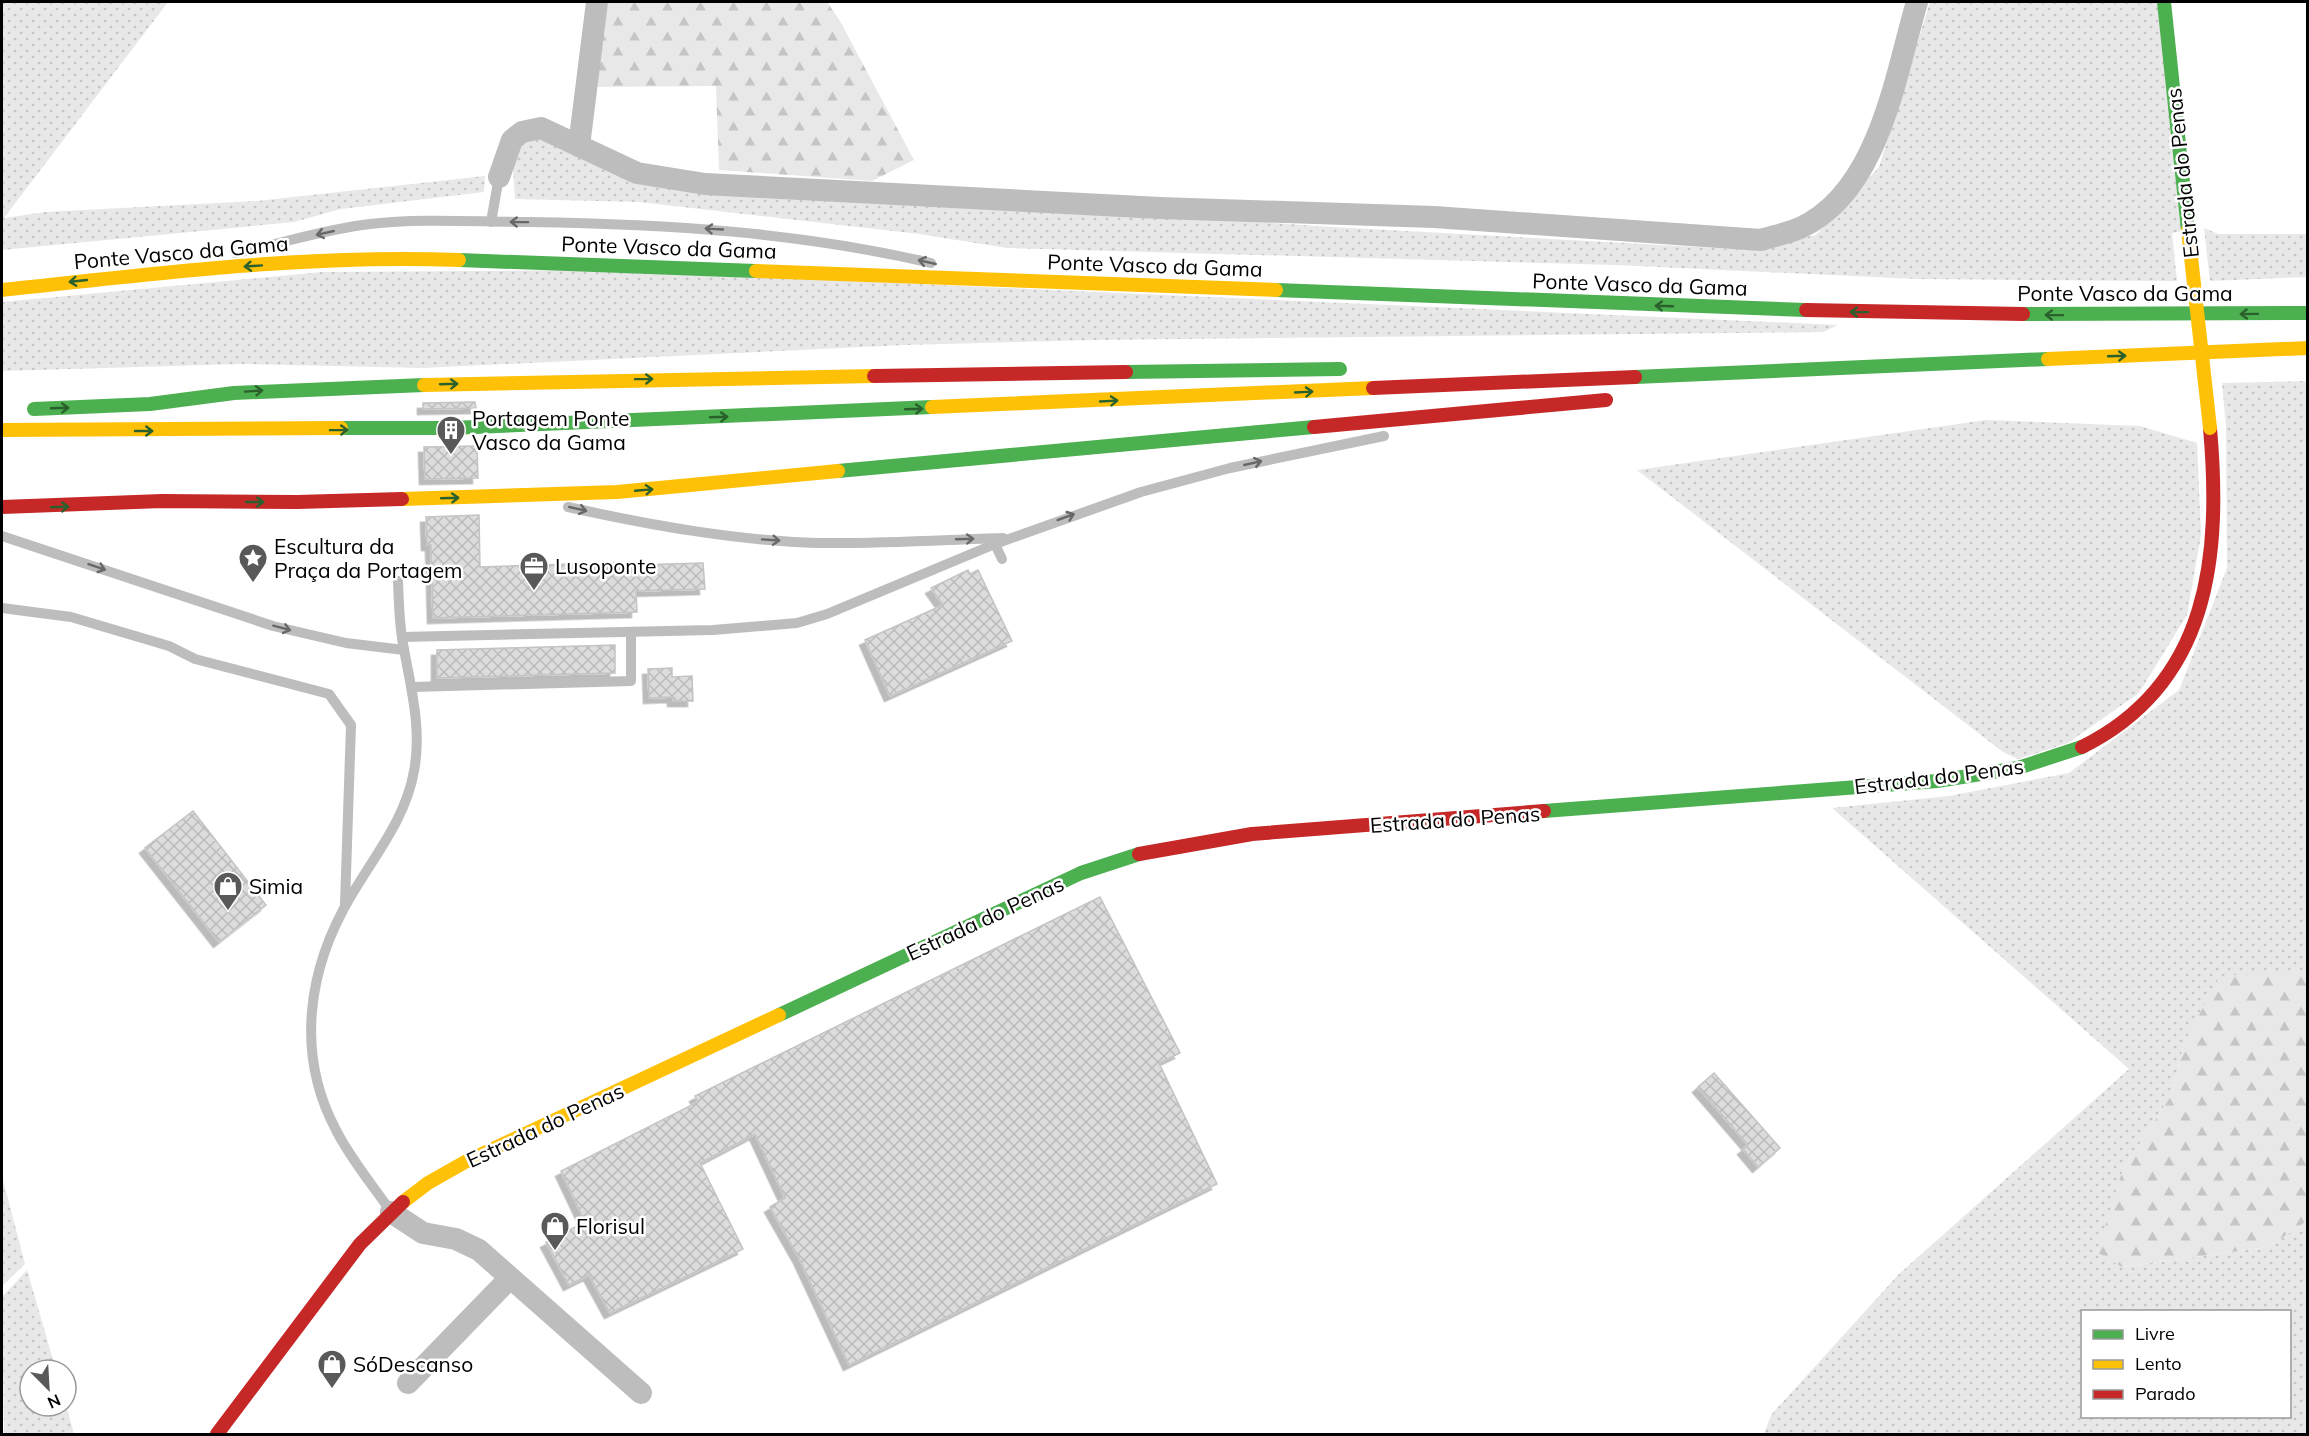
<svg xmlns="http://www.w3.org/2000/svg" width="2309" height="1436" viewBox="0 0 2309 1436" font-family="Mulish,sans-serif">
	<defs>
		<pattern id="grass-dots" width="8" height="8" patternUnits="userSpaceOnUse" patternTransform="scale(1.5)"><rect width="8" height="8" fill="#e8e8e8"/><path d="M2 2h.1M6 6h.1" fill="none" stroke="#c5c5c5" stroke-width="1.8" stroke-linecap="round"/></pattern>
		<pattern id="forest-firs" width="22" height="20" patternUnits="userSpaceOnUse" patternTransform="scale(1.5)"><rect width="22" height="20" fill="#e8e8e8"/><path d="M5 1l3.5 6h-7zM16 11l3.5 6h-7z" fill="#c5c5c5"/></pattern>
		<pattern id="building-cross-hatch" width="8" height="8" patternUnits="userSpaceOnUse" patternTransform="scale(1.5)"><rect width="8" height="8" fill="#dcdcdc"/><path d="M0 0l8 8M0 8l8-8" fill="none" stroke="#bbb"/></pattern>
		<filter id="shadow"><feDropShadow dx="-5.5" dy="5.5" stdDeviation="0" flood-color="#0004"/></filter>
	</defs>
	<rect width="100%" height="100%" fill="#fff"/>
	<!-- grass -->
	<g fill="url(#grass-dots)" fill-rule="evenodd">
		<polygon points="2,2 168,2 4,218 45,212 257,201 485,176 484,192 341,209 294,222 2,250"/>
		<polygon points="1930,2 2161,2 2188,230 2172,233 2177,281 1917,279 1616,265 1007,248 919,234 639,202 515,199 512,152 534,137 634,180 1332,227 1734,249 1816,235 1879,167"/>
		<polygon points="2204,228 2218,234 2307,234 2307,277 2210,281"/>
		<polygon points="603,270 1838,325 1823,332 1096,340 905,345 422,368 241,364 2,371 2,302 322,272"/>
		<path d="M2307,381v589l-38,4 -85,69 -13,53 -48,73 -1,98 146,-20 39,-26v213h-543l7,-19 127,-140 231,-206 -297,-261 117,-12 120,-23 110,-83 48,-122 -1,-142 -4,-43zM2082,1312h208v104h-208z"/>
		<polygon points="1986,420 2140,426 2197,443 2201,535 2187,615 2139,693 2068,743 2018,759 2003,752 1637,470"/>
		<polygon points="2,1176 25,1264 2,1286"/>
		<polygon points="27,1270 56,1370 30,1370 30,1406 66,1405 74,1434 4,1434 2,1297"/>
	</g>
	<!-- forest -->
	<g fill="url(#forest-firs)">
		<polygon points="597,2 827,2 840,21 914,160 872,181 719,170 716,86 587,87"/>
		<polygon points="2307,970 2307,1221 2268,1247 2122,1267 2097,1252 2123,1169 2171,1096 2184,1043 2220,976"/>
	</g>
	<!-- building -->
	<g fill="url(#building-cross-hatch)" stroke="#c4c4c4" stroke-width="1.5" filter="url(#shadow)">
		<polygon points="475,402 476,408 423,409 423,403"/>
		<polygon points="477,446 478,478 425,479 424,447"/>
		<polygon points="479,515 480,567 634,562 634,565 703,563 705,589 636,591 637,612 433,618 431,545 427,545 426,517"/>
		<polygon points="968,570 970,574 978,570 1012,641 890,696 865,640 943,605 931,588"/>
		<polygon points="615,645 615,673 437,678 437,650"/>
		<polygon points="672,668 672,677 692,676 693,701 673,701 673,697 649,698 648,669"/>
		<polygon points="193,811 266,905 219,942 145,848"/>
		<polygon points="1100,897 1180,1053 1159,1063 1217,1184 849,1365 799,1258 770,1207 785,1198 755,1134 700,1163 743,1249 610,1313 589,1275 569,1285 546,1242 585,1222 561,1171 698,1102 695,1096"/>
		<polygon points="1714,1073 1780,1148 1758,1167 1743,1149 1748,1145 1698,1087"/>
	</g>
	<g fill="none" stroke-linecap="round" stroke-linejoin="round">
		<!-- lane -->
		<g stroke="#bdbdbd" stroke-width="10">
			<polyline points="491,222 499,177"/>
			<path d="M236,253c44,-9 89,-24 134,-29 52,-6 106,-2 159,-2 136,2 270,10 402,41"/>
			<path d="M568,507c82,18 164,33 248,36 62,1 125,-3 187,-5"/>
			<polyline points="2,536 273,626 346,643 404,650"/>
			<polyline points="995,544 1002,559"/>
			<polyline points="2,608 71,617 169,646 195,659 329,694 351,725 345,904"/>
			<polyline points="402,637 713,630 797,623 827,614 995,544 1141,492 1230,468 1384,436"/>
			<polyline points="413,687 631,681 631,632"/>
			<path d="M389,1209c-18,-26 -39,-51 -53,-79 -41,-77 -28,-162 15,-234 24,-41 55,-78 63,-125 8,-42 -3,-82 -10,-122 -5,-22 -5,-46 -6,-68"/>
		</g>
		<!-- street -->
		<g stroke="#bdbdbd" stroke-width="22">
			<polyline points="579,146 597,2"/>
			<path d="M499,177l13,-37 10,-8 19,-4 96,45 68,11 455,24 274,9 327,23c13,-4 27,-7 39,-12 79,-36 95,-152 117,-226"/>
			<polyline points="391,1212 423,1233 456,1239 479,1250 641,1393"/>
			<polyline points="408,1383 509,1279"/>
		</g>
		<!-- fast -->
		<g stroke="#4caf50" stroke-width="14">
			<polyline points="2164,2 2188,230"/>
			<polyline points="459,260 756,271"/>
			<polyline points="1276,290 1806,310"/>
			<polyline points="2023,314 2308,313"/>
			<polyline points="1126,372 1340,369"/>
			<polyline points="1635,377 2048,359"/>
			<polyline points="34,409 150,404 234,393 424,385"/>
			<polyline points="341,428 451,428 932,407"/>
			<polyline points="838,471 1314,427"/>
			<polyline points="1544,811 1937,781 2018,768 2082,747"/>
			<polyline points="779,1015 1081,873 1139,854"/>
		</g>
		<!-- slow -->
		<g stroke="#ffc107" stroke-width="14">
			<polyline points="756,271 1276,290"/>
			<path d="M2,290c151,-16 305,-36 457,-30"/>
			<polyline points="2048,359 2308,348"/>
			<polyline points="424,385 874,376"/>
			<polyline points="932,407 1373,388"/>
			<polyline points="2,430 341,428"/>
			<polyline points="402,499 617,492 838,471"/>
			<polyline points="403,1202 428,1183 465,1162 779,1015"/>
		</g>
		<!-- jam -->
		<g stroke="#c62828" stroke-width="14">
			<polyline points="1806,310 2023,314"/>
			<polyline points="874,376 1126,372"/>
			<polyline points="1373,388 1635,377"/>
			<polyline points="1314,427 1606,400"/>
			<polyline points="2,507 162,501 297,502 402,499"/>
			<path d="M2082,747c129,-64 139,-193 128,-319"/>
			<polyline points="1139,854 1252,834 1544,811"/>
			<polyline points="217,1434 360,1244 403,1202"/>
		</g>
		<!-- slow-bridge -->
		<polyline stroke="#ffc107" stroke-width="14" points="2188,230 2210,428"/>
	</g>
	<!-- one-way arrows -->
	<defs><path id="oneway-shaft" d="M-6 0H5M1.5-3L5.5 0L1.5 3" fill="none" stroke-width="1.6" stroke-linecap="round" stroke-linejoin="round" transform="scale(1.5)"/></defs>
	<g stroke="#686868">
		<use href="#oneway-shaft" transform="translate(519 222) rotate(-179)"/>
		<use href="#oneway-shaft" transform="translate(714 229) rotate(-177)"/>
		<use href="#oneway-shaft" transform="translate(325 233) rotate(167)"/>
		<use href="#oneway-shaft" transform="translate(927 262) rotate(-167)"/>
		<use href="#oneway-shaft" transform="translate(1253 463) rotate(-13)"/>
		<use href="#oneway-shaft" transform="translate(578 509) rotate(13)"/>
		<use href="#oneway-shaft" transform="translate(1066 517) rotate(-20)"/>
		<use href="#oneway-shaft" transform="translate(965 539) rotate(-2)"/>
		<use href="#oneway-shaft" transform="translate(771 540) rotate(4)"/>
		<use href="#oneway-shaft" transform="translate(97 567) rotate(19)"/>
		<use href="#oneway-shaft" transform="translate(282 628) rotate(15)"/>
	</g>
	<g stroke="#2a602c">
		<use href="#oneway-shaft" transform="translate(253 266) rotate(176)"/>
		<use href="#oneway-shaft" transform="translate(78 281) rotate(174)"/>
		<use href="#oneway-shaft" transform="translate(1664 306) rotate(-178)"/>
		<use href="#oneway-shaft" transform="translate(1859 312) rotate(-179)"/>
		<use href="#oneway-shaft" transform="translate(2249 314) rotate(179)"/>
		<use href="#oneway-shaft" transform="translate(2054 315) rotate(-179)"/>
		<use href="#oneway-shaft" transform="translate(2117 356) rotate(-2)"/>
		<use href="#oneway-shaft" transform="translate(644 379) rotate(-1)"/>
		<use href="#oneway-shaft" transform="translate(449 384) rotate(-2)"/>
		<use href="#oneway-shaft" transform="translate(254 391) rotate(-4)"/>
		<use href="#oneway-shaft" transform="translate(1304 392) rotate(-3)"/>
		<use href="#oneway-shaft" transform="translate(1109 401) rotate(-3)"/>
		<use href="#oneway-shaft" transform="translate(60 408) rotate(-2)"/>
		<use href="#oneway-shaft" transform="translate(914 409) rotate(-2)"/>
		<use href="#oneway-shaft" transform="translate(719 417) rotate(-2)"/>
		<use href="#oneway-shaft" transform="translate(339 430) rotate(-1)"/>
		<use href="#oneway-shaft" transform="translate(144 431)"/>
		<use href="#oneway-shaft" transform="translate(644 490) rotate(-5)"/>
		<use href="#oneway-shaft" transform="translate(450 498) rotate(-2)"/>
		<use href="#oneway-shaft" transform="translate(255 502)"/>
		<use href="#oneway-shaft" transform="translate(60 507) rotate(-2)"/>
	</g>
	<!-- icons -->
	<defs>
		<g id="building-pin" transform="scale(1.5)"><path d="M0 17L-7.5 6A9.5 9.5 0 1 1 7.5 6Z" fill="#595959" stroke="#fff"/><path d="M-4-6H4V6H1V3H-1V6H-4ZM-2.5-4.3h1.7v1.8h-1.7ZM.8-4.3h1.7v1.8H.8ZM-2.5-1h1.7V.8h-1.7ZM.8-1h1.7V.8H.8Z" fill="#fff"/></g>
		<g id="sight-pin" transform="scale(1.5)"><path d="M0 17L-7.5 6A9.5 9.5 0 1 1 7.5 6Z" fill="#595959" stroke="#fff"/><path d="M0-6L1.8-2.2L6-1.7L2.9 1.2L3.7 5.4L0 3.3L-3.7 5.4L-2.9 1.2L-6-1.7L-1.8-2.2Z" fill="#fff"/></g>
		<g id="office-pin" transform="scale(1.5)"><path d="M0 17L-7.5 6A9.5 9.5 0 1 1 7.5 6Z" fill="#595959" stroke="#fff"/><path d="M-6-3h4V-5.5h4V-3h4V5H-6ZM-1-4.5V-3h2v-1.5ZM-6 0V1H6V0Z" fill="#fff"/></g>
		<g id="shop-pin" transform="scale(1.5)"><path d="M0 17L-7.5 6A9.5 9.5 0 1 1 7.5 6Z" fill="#595959" stroke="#fff"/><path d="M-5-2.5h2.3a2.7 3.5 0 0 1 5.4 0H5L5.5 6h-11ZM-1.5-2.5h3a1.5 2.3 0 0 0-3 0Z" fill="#fff"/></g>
	</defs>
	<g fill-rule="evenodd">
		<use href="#building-pin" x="451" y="430"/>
		<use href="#sight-pin" x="253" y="558"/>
		<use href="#office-pin" x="534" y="566"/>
		<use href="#shop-pin" x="228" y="886"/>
		<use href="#shop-pin" x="555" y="1226"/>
		<use href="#shop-pin" x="332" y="1364"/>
	</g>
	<g text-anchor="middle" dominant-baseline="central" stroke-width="5" stroke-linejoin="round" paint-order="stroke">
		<!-- street labels -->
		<g font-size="21" fill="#000" stroke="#fff">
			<text transform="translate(2182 173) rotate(-96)">Estrada do Penas</text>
			<text transform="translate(669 247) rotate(2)">Ponte Vasco da Gama</text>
			<text transform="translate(181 252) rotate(-5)">Ponte Vasco da Gama</text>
			<text transform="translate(1155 265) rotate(2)">Ponte Vasco da Gama</text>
			<text transform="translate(1640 284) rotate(2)">Ponte Vasco da Gama</text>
			<text x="2125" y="293">Ponte Vasco da Gama</text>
			<text transform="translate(1939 776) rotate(-7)">Estrada do Penas</text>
			<text transform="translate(1455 819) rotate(-4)">Estrada do Penas</text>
			<text transform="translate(985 918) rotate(-25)">Estrada do Penas</text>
			<text transform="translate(545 1125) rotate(-25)">Estrada do Penas</text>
		</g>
		<!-- poi labels -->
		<g font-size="21" fill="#000" stroke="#fff" text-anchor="start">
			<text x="472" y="418">Portagem Ponte<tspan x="472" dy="24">Vasco da Gama</tspan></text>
			<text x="274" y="546">Escultura da<tspan x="274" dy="24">Praça da Portagem</tspan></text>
			<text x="555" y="566">Lusoponte</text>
			<text x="249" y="886">Simia</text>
			<text x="576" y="1226">Florisul</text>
			<text x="353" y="1364">SóDescanso</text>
		</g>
	</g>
	<!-- border -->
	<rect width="2309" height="1436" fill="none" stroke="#000000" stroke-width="6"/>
	<!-- legend -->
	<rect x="2081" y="1310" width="210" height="108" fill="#ffffff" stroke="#999999" stroke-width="1.5"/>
	<rect x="2093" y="1330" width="30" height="9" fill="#4caf50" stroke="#999999" stroke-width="1.5"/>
	<text x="2135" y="1340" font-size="18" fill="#000000">Livre</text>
	<rect x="2093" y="1360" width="30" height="9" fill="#ffc107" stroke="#999999" stroke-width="1.5"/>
	<text x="2135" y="1370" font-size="18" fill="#000000">Lento</text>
	<rect x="2093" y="1390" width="30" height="9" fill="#c62828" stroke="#999999" stroke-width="1.5"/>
	<text x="2135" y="1400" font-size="18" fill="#000000">Parado</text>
	<!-- north arrow -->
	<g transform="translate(48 1388) rotate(156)"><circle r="28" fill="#ffffff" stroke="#999999" stroke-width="1.5"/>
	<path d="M0-4.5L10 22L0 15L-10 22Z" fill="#595959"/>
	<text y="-9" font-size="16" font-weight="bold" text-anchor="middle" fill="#000000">N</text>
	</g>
</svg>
